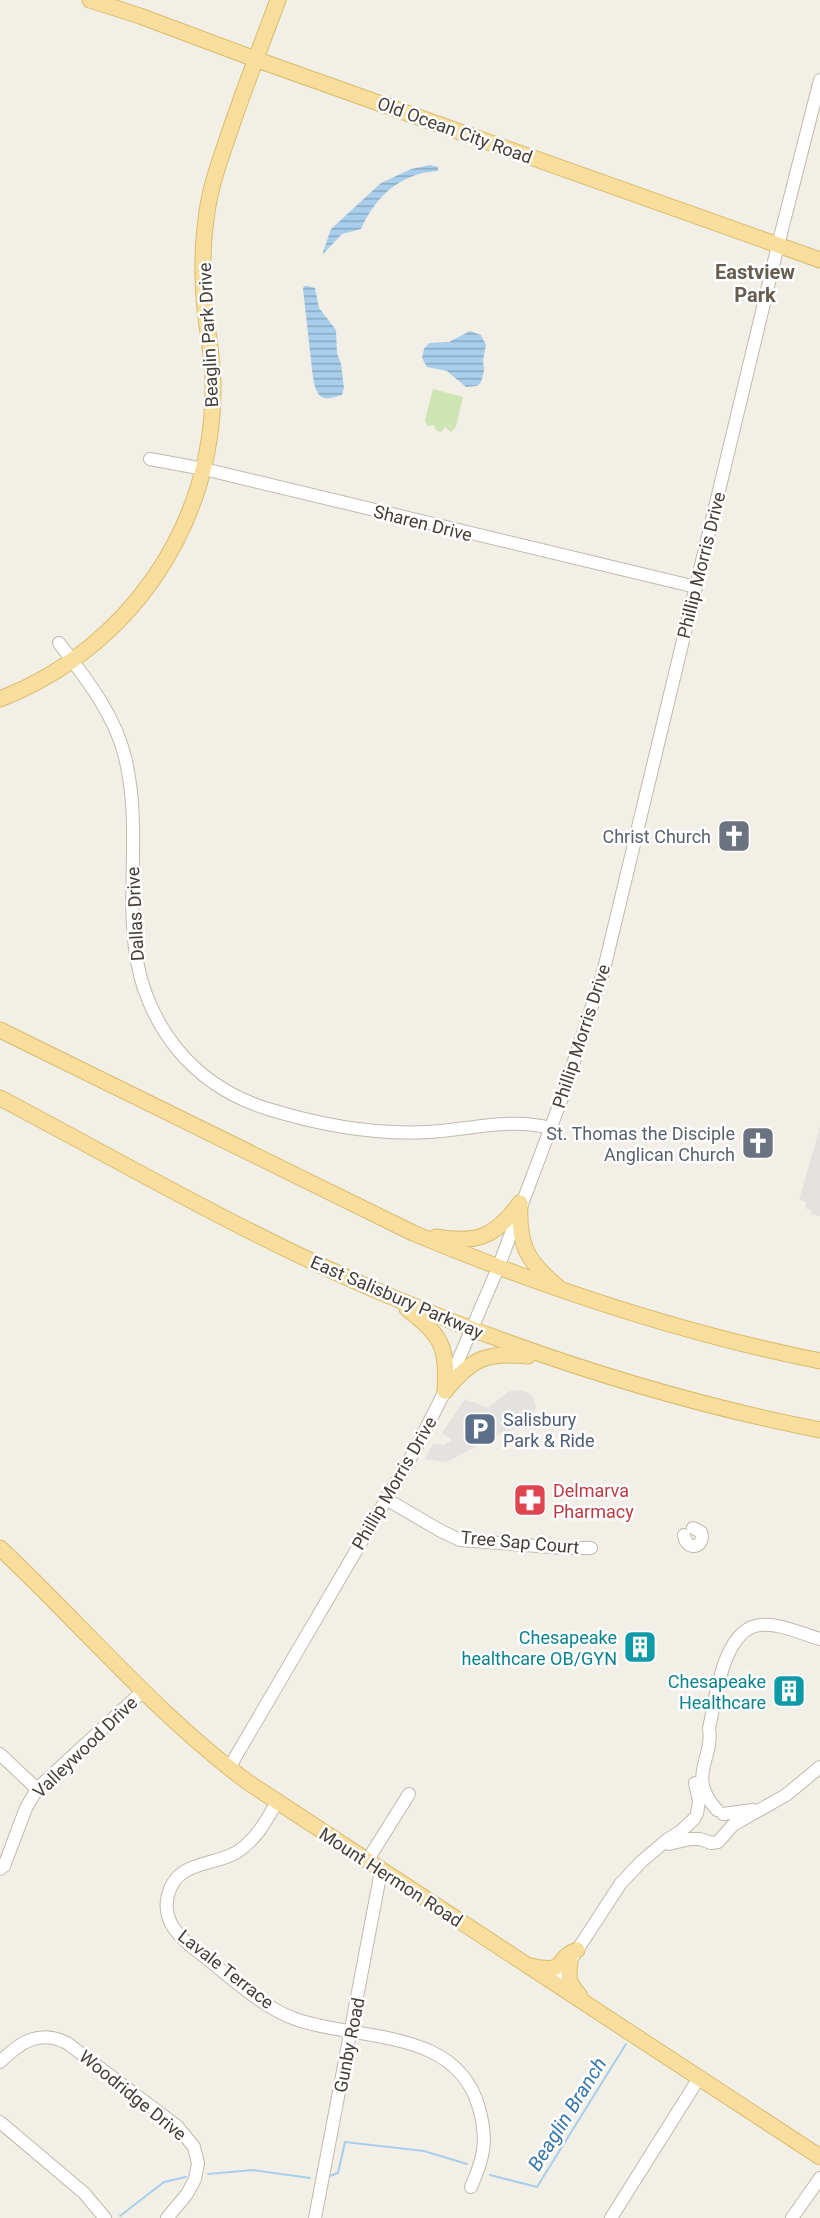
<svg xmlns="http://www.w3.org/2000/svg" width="820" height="2218" viewBox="0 0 820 2218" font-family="Roboto,sans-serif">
	<defs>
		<pattern id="water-rules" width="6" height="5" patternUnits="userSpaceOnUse" patternTransform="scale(1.5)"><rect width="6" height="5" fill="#a8ceeb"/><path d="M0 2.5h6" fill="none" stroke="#8ba9bf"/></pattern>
	</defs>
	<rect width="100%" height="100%" fill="#f2efe7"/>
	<!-- green -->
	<polygon fill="#cde4b3" points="433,389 463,397 456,427 451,432 445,427 441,432 436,430 434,425 427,426 425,420"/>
	<!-- parking -->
	<g fill="#e4e2df">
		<polygon points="820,1127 820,1216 811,1214 812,1211 805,1208 806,1202 799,1200"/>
		<polygon points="517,1390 528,1392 534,1399 536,1408 526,1425 500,1434 447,1462 425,1459 433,1443 444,1445 452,1440 442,1433 465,1399 488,1408 507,1392"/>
	</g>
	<!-- water -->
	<g fill="url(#water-rules)">
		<path d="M430,165l8,2v4c-6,1 -13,1 -19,3 -28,8 -47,30 -58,55l-19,5 -20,21 9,-26 50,-46 30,-14z"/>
		<path d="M308,286l7,2 4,20 17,22 1,23 4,11 3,24 -2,7c-19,6 -25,5 -29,-17l-10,-89 1,-3z"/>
		<polygon points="470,331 481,335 486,345 483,360 484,371 481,382 477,386 466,387 447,371 427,367 422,358 424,349 429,343 449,342"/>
	</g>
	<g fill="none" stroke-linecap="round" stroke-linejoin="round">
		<!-- stream -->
		<g stroke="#a8ceeb" stroke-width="2">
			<polyline points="208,2174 253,2170 310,2178"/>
			<polyline points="490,2175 537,2187 626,2044"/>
			<polyline points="330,2176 338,2173 345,2142 424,2151 467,2164"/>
			<polyline points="120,2216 164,2182 186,2177"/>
		</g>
		<!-- minor casing -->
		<g stroke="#c0baad" stroke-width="14">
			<g id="minor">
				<polyline points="150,459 204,469 696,587"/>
				<path d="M59,643c26,34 56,72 66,114 25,103 -23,200 53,293 23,28 55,48 90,59 52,16 105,26 160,23 40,-2 83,-15 122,-4"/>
				<polyline points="386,1499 441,1531 460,1540 564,1548 591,1548"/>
				<path d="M684,1535c2,17 22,13 17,-3l-8,-4"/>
				<polyline points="0,1754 37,1789"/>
				<polyline points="229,1768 415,1450 445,1391 498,1268 563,1095 604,969 778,245 820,80"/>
				<polyline points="695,1783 699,1801 697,1814"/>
				<path d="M277,1802c-11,19 -21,38 -40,50 -25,15 -60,8 -69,43 -7,27 13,44 33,59 30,23 61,54 97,66 63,21 159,8 181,88 9,32 5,50 -8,79"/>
				<path d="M717,1810c-31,-34 -3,-50 -8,-82 7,-30 14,-99 51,-103 20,-2 42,9 60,14"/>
				<polyline points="723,1814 753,1810"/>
				<polyline points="669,1844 690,1839 700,1839 711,1843 718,1842 733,1825 786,1795 820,1767"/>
				<polyline points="367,1861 409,1794"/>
				<polyline points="0,1869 4,1866 26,1808 37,1789 143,1691"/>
				<polyline points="555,1984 621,1883 642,1861 668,1839 680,1832 694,1819"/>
				<path d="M0,2062c20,-20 40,-33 67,-19l110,83 17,21 4,16 -3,16 -8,15 -20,24"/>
				<polyline points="0,2122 84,2193 105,2218"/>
				<polyline points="315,2218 381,1871"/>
				<polyline points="611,2218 699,2078"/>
				<polyline points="792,2218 820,2178"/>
			</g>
		</g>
		<!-- major casing -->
		<g stroke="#dbbc6d" stroke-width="17">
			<g id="major">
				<polyline points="90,0 140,16 255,59 820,260"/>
				<path d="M0,699c128,-50 212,-171 213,-308 1,-28 -5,-54 -8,-81 -3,-30 -3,-61 1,-91 4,-35 17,-67 28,-100 14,-40 29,-79 44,-119"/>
				<path d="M0,1030l413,203c132,55 267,100 407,128"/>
				<path d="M0,1098c129,68 257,143 392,199 138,58 281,104 428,133"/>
				<path d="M520,1203c-2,40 6,58 37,83"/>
				<path d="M436,1237c41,7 59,0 84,-34"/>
				<path d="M407,1309c35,26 41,39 38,82"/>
				<path d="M445,1391c27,-33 41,-39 83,-35"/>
				<path d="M0,1548c83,78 157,167 249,235l571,374"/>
				<path d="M570,1962c-2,17 -2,20 10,34"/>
				<path d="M531,1966c39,8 20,-6 46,-16"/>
			</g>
		</g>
		<!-- minor -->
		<use href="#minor" stroke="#fff" stroke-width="12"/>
		<!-- major -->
		<use href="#major" stroke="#f7de9c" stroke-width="15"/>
	</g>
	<!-- icons -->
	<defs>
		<g id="church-square" transform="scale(1.725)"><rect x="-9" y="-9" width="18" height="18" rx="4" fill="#6b7280" stroke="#fff"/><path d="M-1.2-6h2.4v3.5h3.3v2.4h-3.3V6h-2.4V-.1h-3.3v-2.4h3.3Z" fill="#fff"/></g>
		<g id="parking-square" transform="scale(1.725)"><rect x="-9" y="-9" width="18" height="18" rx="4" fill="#5c6f8a" stroke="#fff"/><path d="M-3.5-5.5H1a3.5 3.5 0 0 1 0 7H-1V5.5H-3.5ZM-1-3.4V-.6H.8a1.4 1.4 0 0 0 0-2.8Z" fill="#fff"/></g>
		<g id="pharmacy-square" transform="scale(1.725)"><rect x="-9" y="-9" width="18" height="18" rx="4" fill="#e0444e" stroke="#fff"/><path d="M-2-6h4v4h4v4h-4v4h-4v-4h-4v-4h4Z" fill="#fff"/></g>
		<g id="building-square" transform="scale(1.725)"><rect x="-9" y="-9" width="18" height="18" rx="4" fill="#0f9aa8" stroke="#fff"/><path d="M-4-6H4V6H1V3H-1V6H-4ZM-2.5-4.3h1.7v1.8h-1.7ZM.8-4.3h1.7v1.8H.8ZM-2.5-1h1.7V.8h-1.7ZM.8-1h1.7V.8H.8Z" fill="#fff"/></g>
	</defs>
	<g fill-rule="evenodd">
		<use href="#church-square" x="734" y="836"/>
		<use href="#church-square" x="758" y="1143"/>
		<use href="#parking-square" x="480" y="1429"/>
		<use href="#pharmacy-square" x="530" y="1500"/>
		<use href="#building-square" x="640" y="1647"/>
		<use href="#building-square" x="789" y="1691"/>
	</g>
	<g text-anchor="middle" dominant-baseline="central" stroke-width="5" stroke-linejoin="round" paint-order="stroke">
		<!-- street labels -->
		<g font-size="18" fill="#453f37" stroke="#fff">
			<text transform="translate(455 130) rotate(20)">Old Ocean City Road</text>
			<text transform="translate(208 335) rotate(-93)">Beaglin Park Drive</text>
			<text transform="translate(423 523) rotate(14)">Sharen Drive</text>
			<text transform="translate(701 565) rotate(-76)">Phillip Morris Drive</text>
			<text transform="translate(135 914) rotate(-93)">Dallas Drive</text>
			<text transform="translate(581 1036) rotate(-72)">Phillip Morris Drive</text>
			<text transform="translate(397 1297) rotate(23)">East Salisbury Parkway</text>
			<text transform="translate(394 1483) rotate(-60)">Phillip Morris Drive</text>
			<text transform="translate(520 1542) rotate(5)">Tree Sap Court</text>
			<text transform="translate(85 1747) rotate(-44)">Valleywood Drive</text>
			<text transform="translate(391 1877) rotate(33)">Mount Hermon Road</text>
			<text transform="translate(226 1969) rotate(38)">Lavale Terrace</text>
			<text transform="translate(349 2045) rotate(-79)">Gunby Road</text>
			<text transform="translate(133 2095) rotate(39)">Woodridge Drive</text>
		</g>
		<!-- worship labels -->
		<g font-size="18" fill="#5b616d" stroke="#fff" text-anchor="end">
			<text x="711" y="836">Christ Church</text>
			<text x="735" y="1133">St. Thomas the Disciple<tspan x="735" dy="21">Anglican Church</tspan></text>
		</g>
		<!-- service labels -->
		<g font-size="18" fill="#4e5e75" stroke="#fff" text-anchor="start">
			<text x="503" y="1419">Salisbury<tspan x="503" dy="21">Park &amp; Ride</tspan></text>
		</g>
		<!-- health labels -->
		<g font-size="18" fill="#be3a42" stroke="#fff" text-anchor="start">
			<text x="553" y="1490">Delmarva<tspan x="553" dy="21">Pharmacy</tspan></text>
		</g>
		<!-- culture labels -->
		<g font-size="18" fill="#0d838f" stroke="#fff" text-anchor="end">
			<text x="617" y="1637">Chesapeake<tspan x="617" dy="21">healthcare OB/GYN</tspan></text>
			<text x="766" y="1681">Chesapeake<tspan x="766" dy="21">Healthcare</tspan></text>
		</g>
		<!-- neighbourhood labels -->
		<g font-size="20" font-weight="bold" fill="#675d4f" stroke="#fff">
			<text x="755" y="272">Eastview<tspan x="755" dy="23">Park</tspan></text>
		</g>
		<!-- water labels -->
		<g font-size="20" font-style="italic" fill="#3877a9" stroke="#fff">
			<text transform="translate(567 2114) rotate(-58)">Beaglin Branch</text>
		</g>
	</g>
</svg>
